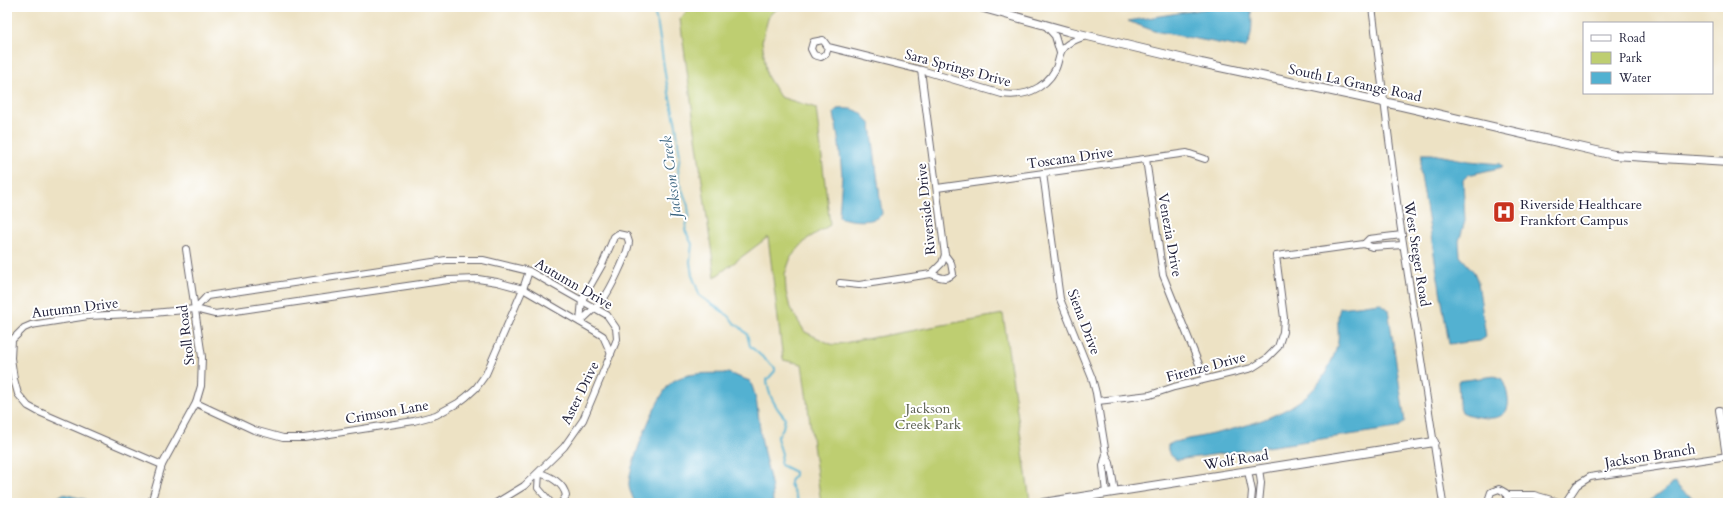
<svg xmlns="http://www.w3.org/2000/svg" width="1735" height="510" viewBox="0 0 1735 510" font-family="Cardo,serif">
	<rect width="100%" height="100%" fill="#fff"/>
	<filter id="ink" filterUnits="userSpaceOnUse"><feTurbulence type="fractalNoise" baseFrequency=".025" numOctaves="2"/><feDisplacementMap in="SourceGraphic" scale="8" xChannelSelector="R" yChannelSelector="G"/><feConvolveMatrix kernelMatrix="1 2 1 2 8 2 1 2 1" color-interpolation-filters="sRGB"/></filter>
	<filter id="wash" filterUnits="userSpaceOnUse"><feTurbulence type="fractalNoise" baseFrequency=".012" numOctaves="4" result="noise"/><feDisplacementMap in="SourceGraphic" scale="16" xChannelSelector="R" yChannelSelector="G"/><feGaussianBlur stdDeviation="0.9" result="paint"/><feColorMatrix in="noise" values="0 0 0 0 0 0 0 0 0 0 0 0 0 0 0 0 0 1.4 0 .05"/><feComposite in="paint" operator="in"/></filter>
	<g filter="url(#wash)">
		<rect width="100%" height="100%" fill="#ede2c4"/>
		<!-- green -->
		<polygon fill="#bece71" stroke="#707856" points="691,7 780,7 769,15 762,41 767,76 780,97 816,108 830,225 807,239 791,257 785,274 786,292 790,308 805,332 833,345 1003,314 1030,501 1019,503 821,503 802,364 783,360 768,237 715,277 680,19"/>
		<!-- water -->
		<g fill="#52b1d1" stroke="#3a6a86">
			<path d="M1217,7h33c3,9 3,34 -5,41l-91,-17 -26,-10z"/>
			<path d="M837,109c18,-1 23,0 34,16l11,89c-7,10 -33,7 -43,3l3,-42 -3,-31 -5,-31z"/>
			<polygon points="1422,154 1432,154 1469,161 1500,164 1503,167 1468,175 1463,180 1465,221 1459,241 1460,256 1474,272 1478,282 1486,337 1480,341 1449,344 1420,170"/>
			<path d="M1380,303l8,6 17,113 -8,6 -220,32c-7,-5 -10,-7 -9,-15l6,-3c48,-10 129,-22 153,-72 4,-8 10,-20 11,-29 1,-11 -2,-22 2,-33z"/>
			<path d="M728,373l22,8c9,19 8,41 12,61 3,21 11,40 11,61h-138c-2,-6 -7,-14 -6,-20 0,-18 29,-91 43,-101 15,-11 38,-8 56,-9z"/>
			<path d="M1495,376l7,3c9,19 12,41 -16,39 -8,-1 -17,-2 -24,-6l-3,-8 -1,-23z"/>
			<polygon points="1675,482 1681,490 1701,503 1647,503"/>
			<polygon points="63,494 84,499 92,503 55,503 58,497"/>
		</g>
		<g fill="none" stroke-linecap="round" stroke-linejoin="round">
			<!-- stream -->
			<path stroke="#52b1d1" stroke-width="2" d="M653,7l5,19 8,54 10,45 4,31 -2,12 1,13 9,25 1,10 -4,14 7,14 -2,18 2,13 8,21 29,20 5,7 6,4 7,7 3,12 25,22v3l-8,9c1,14 9,28 18,38l-2,10 -6,10 5,16 -2,8 1,3 14,7v3l-5,6v3l9,19"/>
		</g>
	</g>
	<g filter="url(#ink)">
		<g fill="none" stroke-linecap="round" stroke-linejoin="round">
			<!-- minor casing -->
			<g stroke="#69656b" stroke-width="8">
				<g id="minor">
					<polyline points="1372,7 1398,210 1443,503"/>
					<polyline points="1045,25 1055,36 1060,53"/>
					<path d="M828,47l-2,7 -5,3 -7,-2 -3,-6 2,-7 10,-2 5,7 93,23 81,24c21,3 42,-4 53,-24 4,-7 3,-16 9,-23 6,-6 14,-8 22,-11"/>
					<polyline points="1146,159 1163,275 1205,379"/>
					<polyline points="1043,173 1060,299 1092,378 1096,393 1106,454 1110,463 1115,492"/>
					<polyline points="937,188 1187,153 1205,159"/>
					<path d="M618,234l9,2 2,6c-1,12 -20,51 -28,60 -7,7 -14,13 -21,20l2,-22 20,-35 12,-28z"/>
					<polyline points="1364,244 1369,239 1402,235"/>
					<path d="M931,274c8,3 15,7 22,0l-2,-11 -6,-8"/>
					<polyline points="840,283 859,285 931,274 942,263 945,255 921,70"/>
					<polyline points="195,309 207,296 446,260 483,260 529,271 607,315 616,328 617,339 583,420 564,447 524,486 496,503"/>
					<polyline points="1098,401 1150,395 1174,387 1252,368 1266,359 1278,347 1283,332 1284,318 1276,256 1364,244 1372,247 1403,245"/>
					<polyline points="196,403 254,430 283,438 304,438 414,421 436,415 458,403 466,397 476,388 486,374 523,289 529,271"/>
					<polyline points="1719,410 1726,456"/>
					<polyline points="162,465 37,411 28,406 18,394 14,379 11,358 12,340 24,328 31,325 88,316 153,313 195,309 215,314 448,280 478,279 497,282 523,289 595,331 603,336 611,354"/>
					<polyline points="1248,471 1252,491 1251,503"/>
					<polyline points="1106,493 1103,466 1106,454"/>
					<polyline points="1507,495 1534,495 1562,503"/>
					<polyline points="151,503 162,465 196,403 201,386 202,357 186,249"/>
					<path d="M551,503l-13,-15 1,-15c11,3 25,10 27,23l-5,7"/>
					<polyline points="1259,503 1261,483 1259,469"/>
					<polyline points="1491,503 1489,498 1491,492 1499,489 1506,493 1508,499 1506,503"/>
					<polyline points="1565,503 1577,485 1590,477 1728,456"/>
				</g>
			</g>
			<!-- major casing -->
			<g stroke="#69656b" stroke-width="10">
				<g id="major">
					<polyline points="980,7 1067,31 1201,63 1402,106 1614,155 1728,162"/>
					<polyline points="1043,503 1434,442"/>
				</g>
			</g>
			<!-- minor -->
			<use href="#minor" stroke="#fff" stroke-width="6"/>
			<!-- major -->
			<use href="#major" stroke="#fff" stroke-width="8"/>
		</g>
	</g>
	<!-- icons -->
	<defs>
		<g id="hospital-square" transform="scale(1.15)"><rect x="-9" y="-9" width="18" height="18" rx="4" fill="#c8321e" stroke="#fff"/><path d="M-5-5h3v3.5h4V-5h3V5h-3V1.5h-4V5h-3Z" fill="#fff"/></g>
	</defs>
	<g fill-rule="evenodd">
		<use href="#hospital-square" x="1504" y="212"/>
	</g>
	<g text-anchor="middle" dominant-baseline="central" stroke-width="4" stroke-linejoin="round" paint-order="stroke">
		<!-- street labels -->
		<g font-size="14" fill="#22223b" stroke="#fff">
			<text transform="translate(958 68) rotate(15)">Sara Springs Drive</text>
			<text transform="translate(1355 83) rotate(12)">South La Grange Road</text>
			<text transform="translate(1070 158) rotate(-8)">Toscana Drive</text>
			<text transform="translate(926 209) rotate(-96)">Riverside Drive</text>
			<text transform="translate(1170 235) rotate(80)">Venezia Drive</text>
			<text transform="translate(1417 254) rotate(81)">West Steger Road</text>
			<text transform="translate(574 284) rotate(30)">Autumn Drive</text>
			<text transform="translate(75 308) rotate(-7)">Autumn Drive</text>
			<text transform="translate(1084 322) rotate(69)">Siena Drive</text>
			<text transform="translate(186 335) rotate(-97)">Stoll Road</text>
			<text transform="translate(1206 367) rotate(-15)">Firenze Drive</text>
			<text transform="translate(580 393) rotate(-64)">Aster Drive</text>
			<text transform="translate(387 412) rotate(-10)">Crimson Lane</text>
			<text transform="translate(1650 456) rotate(-9)">Jackson Branch</text>
			<text transform="translate(1236 460) rotate(-9)">Wolf Road</text>
		</g>
		<!-- poi labels -->
		<g font-size="14" fill="#22223b" stroke="#fff" text-anchor="start">
			<text x="1520" y="204">Riverside Healthcare<tspan x="1520" dy="16">Frankfort Campus</tspan></text>
		</g>
		<!-- park labels -->
		<g font-size="14" fill="#595e4e" stroke="#fff">
			<text x="928" y="408">Jackson<tspan x="928" dy="16">Creek Park</tspan></text>
		</g>
		<!-- water labels -->
		<g font-size="15" font-style="italic" fill="#38627e" stroke="#fff">
			<text transform="translate(671 177) rotate(-97)">Jackson Creek</text>
		</g>
	</g>
	<!-- margin -->
	<rect width="1735" height="510" fill="none" stroke="#fff" stroke-width="24"/>
	<!-- legend -->
	<rect x="1583" y="22" width="130" height="72" fill="#ffffff" stroke="#a7a7b1"/>
	<rect x="1591" y="35" width="20" height="6" fill="#ffffff" stroke="#a7a7b1"/>
	<text x="1619" y="42" font-size="12" fill="#22223b">Road</text>
	<rect x="1591" y="52" width="20" height="12" fill="#bece71" stroke="#a7a7b1"/>
	<text x="1619" y="62" font-size="12" fill="#22223b">Park</text>
	<rect x="1591" y="72" width="20" height="12" fill="#52b1d1" stroke="#a7a7b1"/>
	<text x="1619" y="82" font-size="12" fill="#22223b">Water</text>
</svg>
